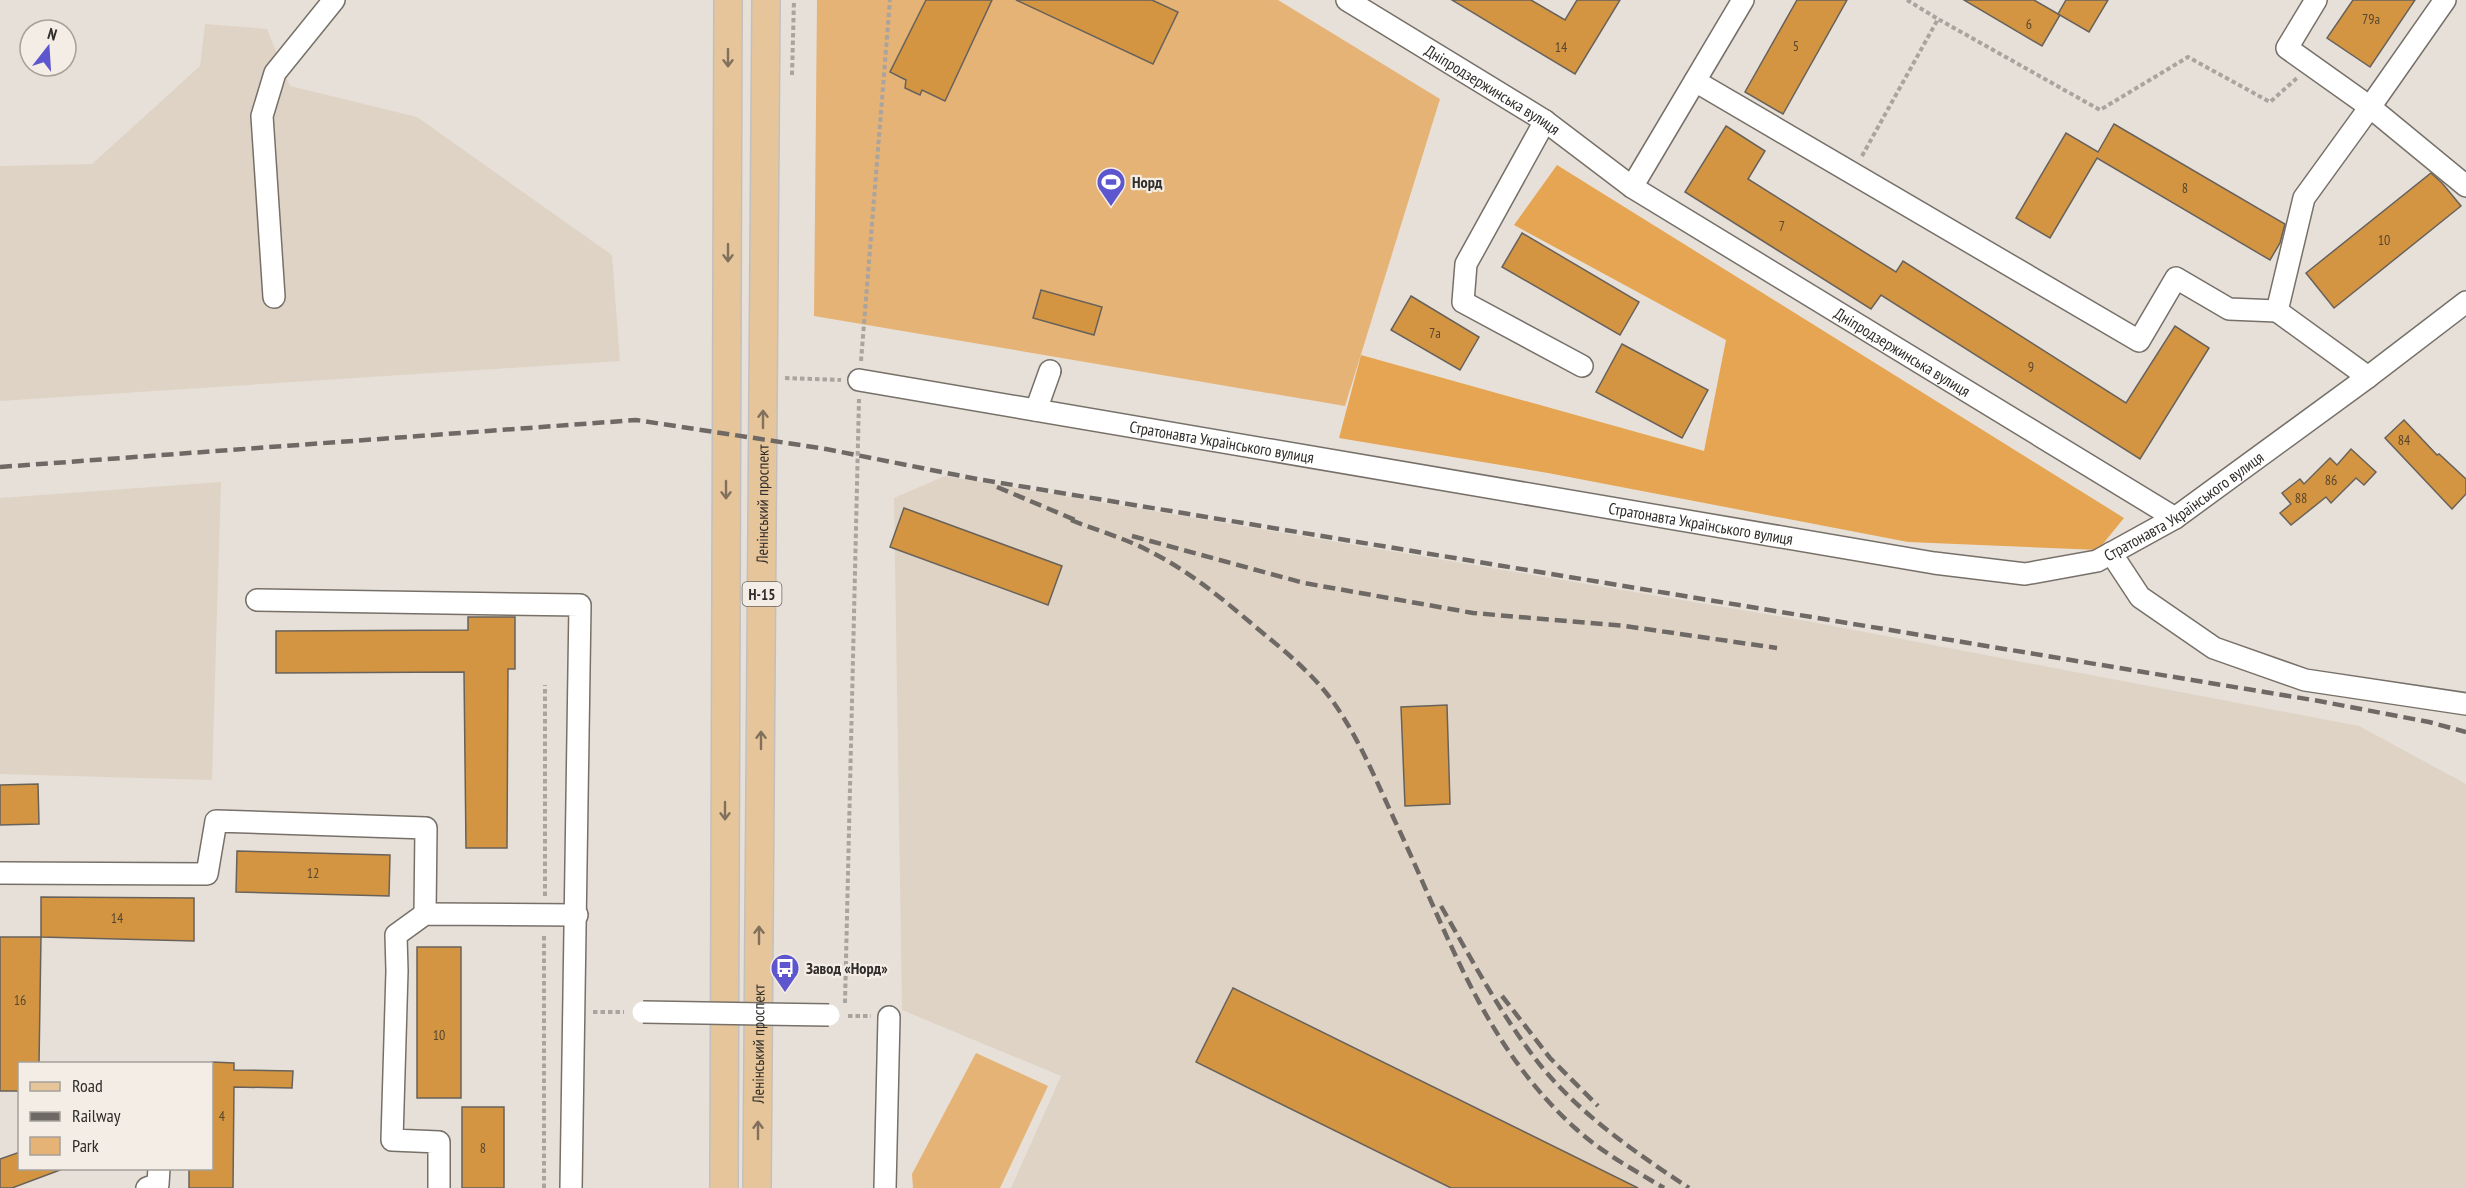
<svg xmlns="http://www.w3.org/2000/svg" width="2466" height="1188" viewBox="0 0 2466 1188" font-family="'PT Sans Narrow',sans-serif">
	<rect width="100%" height="100%" fill="#e7e0d8"/>
	<!-- built -->
	<g fill="#dfd3c5">
		<polygon points="205,24 267,29 290,86 417,117 612,255 620,361 0,401 0,166 92,164 200,66"/>
		<polygon points="945,476 1807,621 2359,726 2466,784 2466,1188 1011,1188 1061,1076 902,1010 894,498"/>
		<polygon points="221,482 212,780 0,774 0,498"/>
	</g>
	<!-- green -->
	<g fill="#e6b376">
		<polygon points="817,0 1278,0 1440,99 1345,406 814,316"/>
		<polygon points="976,1053 1048,1086 1000,1188 913,1188 912,1174"/>
	</g>
	<!-- forest -->
	<polygon fill="#e5a553" points="1557,165 2124,518 2098,550 1908,542 1548,473 1339,438 1361,355 1704,451 1726,340 1514,225"/>
	<!-- building -->
	<g fill="#d39541" stroke="#68625b" stroke-width="1.5">
		<polygon points="926,0 992,0 945,101 922,90 920,95 905,88 906,80 890,72"/>
		<polygon points="1016,0 1152,0 1178,12 1153,64"/>
		<polygon points="1452,0 1531,0 1565,20 1577,0 1620,0 1575,74"/>
		<polygon points="1797,0 1847,0 1783,114 1745,92"/>
		<polygon points="1964,0 2034,0 2060,15 2042,46"/>
		<polygon points="2066,0 2108,0 2089,32 2058,14"/>
		<polygon points="2353,0 2415,0 2370,67 2327,38"/>
		<polygon points="2114,124 2285,224 2280,243 2270,260 2097,158 2050,238 2016,218 2066,133 2098,152"/>
		<polygon points="1726,126 1765,151 1748,179 1896,272 1903,261 2126,403 2175,326 2209,348 2140,459 1881,295 1871,309 1685,192"/>
		<polygon points="2431,173 2442,183 2461,206 2334,308 2306,273"/>
		<polygon points="1522,233 1639,302 1620,335 1502,267"/>
		<polygon points="1041,290 1102,307 1094,335 1033,318"/>
		<polygon points="1411,296 1479,337 1460,370 1391,330"/>
		<polygon points="1622,344 1708,390 1682,438 1596,392"/>
		<polygon points="2404,420 2437,455 2439,454 2466,479 2466,494 2452,509 2385,438"/>
		<polygon points="2351,449 2376,472 2364,485 2356,478 2331,503 2326,497 2291,525 2280,513 2291,504 2282,493 2300,479 2304,484 2330,458 2337,465"/>
		<polygon points="904,508 1062,566 1048,605 890,547"/>
		<polygon points="468,617 515,617 515,669 508,669 507,848 466,848 464,672 276,673 276,631 468,630"/>
		<polygon points="1447,705 1450,804 1405,806 1401,707"/>
		<polygon points="38,784 39,824 0,825 0,785"/>
		<polygon points="237,851 390,855 389,896 236,892"/>
		<polygon points="41,897 194,898 194,941 41,937"/>
		<polygon points="0,937 41,937 39,1064 20,1064 20,1091 0,1091"/>
		<rect x="417" y="947" width="44" height="151"/>
		<polygon points="1233,988 1638,1188 1451,1188 1196,1062"/>
		<polygon points="212,1062 234,1063 234,1070 293,1071 292,1088 234,1087 233,1188 189,1188 189,1168 212,1168"/>
		<rect x="462" y="1107" width="42" height="81"/>
		<polygon points="20,1152 20,1168 59,1168 60,1170 12,1188 0,1188 0,1159"/>
	</g>
	<g fill="none" stroke-linecap="round" stroke-linejoin="round">
		<!-- minor casing -->
		<g stroke="#767069" stroke-width="24">
			<g id="minor">
				<path id="s1" d="M1347,0l198,121 87,66 543,331"/>
				<polyline points="2316,0 2287,48 2370,107 2445,0"/>
				<polyline points="1695,81 2139,341 2176,278 2229,309 2277,311"/>
				<polyline points="1545,121 1466,264 1463,302 1582,366"/>
				<polyline points="1632,187 1743,0"/>
				<polyline points="274,297 262,116 275,73 334,0"/>
				<polyline points="2368,377 2277,311 2304,198 2370,107 2466,186"/>
				<path id="s2" d="M859,380l1075,183 91,11 72,-13 78,-43 193,-141 98,-75"/>
				<polyline points="1036,410 1050,371"/>
				<polyline points="2111,553 2140,597 2214,648 2305,680 2466,704"/>
				<polyline points="257,600 580,605 571,1188"/>
				<polyline points="0,873 207,874 216,821 426,828 425,914"/>
				<polyline points="147,1188 158,1184 159,1168"/>
				<polyline points="439,1188 439,1142 392,1140 397,971 396,935 425,914 577,915"/>
				<polyline points="885,1188 889,1017"/>
			</g>
		</g>
		<!-- major casing -->
		<g stroke="#c1c0bf" stroke-width="30">
			<g id="major">
				<polyline points="724,1188 728,0"/>
				<path id="s3" d="M757,1188l9,-1188"/>
			</g>
		</g>
		<!-- path -->
		<g stroke="#aaa49e" stroke-width="4" stroke-dasharray="4.5 3" stroke-linecap="butt">
			<polyline points="1907,0 1938,19"/>
			<polyline points="792,75 794,0"/>
			<polyline points="1862,156 1938,19 2100,110 2188,57 2270,102 2297,78"/>
			<polyline points="861,361 890,0"/>
			<polyline points="785,378 841,380"/>
			<polyline points="545,896 545,685"/>
			<polyline points="845,1003 859,399"/>
			<polyline points="593,1012 624,1012"/>
			<polyline points="848,1016 871,1016"/>
			<polyline points="544,1188 544,934"/>
		</g>
		<!-- minor -->
		<use href="#minor" stroke="#fff" stroke-width="21"/>
		<!-- major -->
		<use href="#major" stroke="#e6c59b" stroke-width="27"/>
		<!-- rail -->
		<g stroke="#6e6965" stroke-width="4.5" stroke-dasharray="12 6" stroke-linecap="butt">
			<polyline points="0,467 636,420 826,449 977,479 2319,701 2429,722 2466,732"/>
			<polyline points="997,487 1080,522"/>
			<path d="M1071,520c27,11 57,19 82,33 39,20 72,48 105,76 28,23 55,45 76,74 25,36 42,77 60,116 53,111 87,224 181,309 26,24 59,42 89,60"/>
			<polyline points="1132,536 1304,583 1473,613 1625,626 1777,648"/>
			<path d="M1441,906c31,54 61,111 100,160 40,49 95,87 148,122"/>
			<polyline points="1502,996 1550,1058 1598,1106"/>
		</g>
		<!-- minor-bridge casing -->
		<g stroke="#767069" stroke-width="24" stroke-linecap="butt">
			<polyline id="minor-bridge" points="643,1012 829,1015"/>
		</g>
		<!-- minor-bridge -->
		<use href="#minor-bridge" stroke="#fff" stroke-width="21"/>
	</g>
	<!-- one-way arrows -->
	<defs><path id="oneway-shaft" d="M-6 0H5M1.5-3L5.5 0L1.5 3" fill="none" stroke-width="1.6" stroke-linecap="round" stroke-linejoin="round" transform="scale(1.5)"/></defs>
	<g stroke="#81715c">
		<use href="#oneway-shaft" transform="translate(728 58) rotate(90)"/>
		<use href="#oneway-shaft" transform="translate(728 253) rotate(90)"/>
		<use href="#oneway-shaft" transform="translate(763 419) rotate(-90)"/>
		<use href="#oneway-shaft" transform="translate(726 490) rotate(90)"/>
		<use href="#oneway-shaft" transform="translate(761 740) rotate(-90)"/>
		<use href="#oneway-shaft" transform="translate(725 811) rotate(90)"/>
		<use href="#oneway-shaft" transform="translate(759 935) rotate(-90)"/>
		<use href="#oneway-shaft" transform="translate(758 1130) rotate(-90)"/>
	</g>
	<!-- icons -->
	<defs>
		<g id="stadium-pin" transform="scale(1.5)"><path d="M0 17L-7.5 6A9.5 9.5 0 1 1 7.5 6Z" fill="#5d56ce" stroke="#f4ede5"/><path d="M0-5a6.5 5 0 1 0 0 10a6.5 5 0 1 0 0-10ZM-3.5-1.8h7v3.6h-7Z" fill="#fff"/></g>
		<g id="bus-pin" transform="scale(1.5)"><path d="M0 17L-7.5 6A9.5 9.5 0 1 1 7.5 6Z" fill="#5d56ce" stroke="#f4ede5"/><path d="M-5-6H5V4H4V6H2V4H-2V6H-4V4H-5ZM-3.5-4V0h7V-4ZM-3.5 1.2v1.5H-2V1.2ZM2 1.2v1.5H3.5V1.2Z" fill="#fff"/></g>
	</defs>
	<g fill-rule="evenodd">
		<use href="#stadium-pin" x="1111" y="182"/>
		<use href="#bus-pin" x="785" y="968"/>
	</g>
	<g text-anchor="middle" dominant-baseline="central" stroke-width="4.5" stroke-linejoin="round" paint-order="stroke">
		<!-- number labels -->
		<g font-size="14" fill="#58462f">
			<text x="2371" y="19">79а</text>
			<text x="2029" y="24">6</text>
			<text x="1796" y="46">5</text>
			<text x="1561" y="47">14</text>
			<text x="2185" y="188">8</text>
			<text x="1782" y="226">7</text>
			<text x="2384" y="240">10</text>
			<text x="1435" y="333">7а</text>
			<text x="2031" y="367">9</text>
			<text x="2404" y="440">84</text>
			<text x="2331" y="480">86</text>
			<text x="2301" y="498">88</text>
			<text x="313" y="873">12</text>
			<text x="117" y="918">14</text>
			<text x="20" y="1000">16</text>
			<text x="439" y="1035">10</text>
			<text x="222" y="1116">4</text>
			<text x="483" y="1148">8</text>
		</g>
		<!-- shield labels -->
		<rect fill="#f4ede5" stroke="#6a6661" stroke-width="1.5" x="742.5" y="582" width="39" height="24" rx="4.5"/>
		<g font-size="15" font-weight="bold" fill="#2f2c29">
			<text x="762" y="594">Н-15</text>
		</g>
		<!-- street labels -->
		<g font-size="16" fill="#2f2c29" stroke="#f4ede5">
			<text stroke="none"><textPath href="#s1" startOffset="171">Дніпродзержинська вулиця</textPath></text>
			<text stroke="none"><textPath href="#s1" startOffset="658">Дніпродзержинська вулиця</textPath></text>
			<text stroke="none"><textPath href="#s2" startOffset="368">Стратонавта Українського вулиця</textPath></text>
			<text stroke="none"><textPath href="#s3" startOffset="684">Ленінський проспект</textPath></text>
			<text stroke="none"><textPath href="#s2" startOffset="1358">Стратонавта Українського вулиця</textPath></text>
			<text stroke="none"><textPath href="#s2" startOffset="854">Стратонавта Українського вулиця</textPath></text>
			<text stroke="none"><textPath href="#s3" startOffset="144">Ленінський проспект</textPath></text>
		</g>
		<!-- poi labels -->
		<g font-size="16" font-weight="bold" fill="#2f2c29" stroke="#f4ede5" text-anchor="start">
			<text x="1132" y="182">Норд</text>
			<text x="806" y="968">Завод «Норд»</text>
		</g>
	</g>
	<!-- legend -->
	<rect x="18" y="1062" width="195" height="108" fill="#f4ede5" stroke="#a5a09a" stroke-width="1.5"/>
	<rect x="30" y="1082" width="30" height="9" fill="#e6c59b" stroke="#a5a09a" stroke-width="1.5"/>
	<text x="72" y="1092" font-size="18" fill="#2f2c29">Road</text>
	<rect x="30" y="1112" width="30" height="9" fill="#6e6965" stroke="#a5a09a" stroke-width="1.5"/>
	<text x="72" y="1122" font-size="18" fill="#2f2c29">Railway</text>
	<rect x="30" y="1137" width="30" height="18" fill="#e6b376" stroke="#a5a09a" stroke-width="1.5"/>
	<text x="72" y="1152" font-size="18" fill="#2f2c29">Park</text>
	<!-- north arrow -->
	<g transform="translate(48 48) rotate(17)"><circle r="28" fill="#f4ede5" stroke="#a5a09a" stroke-width="1.5"/>
	<path d="M0-4.5L10 22L0 15L-10 22Z" fill="#5d56ce"/>
	<text y="-9" font-size="16" font-weight="bold" text-anchor="middle" fill="#2f2c29">N</text>
	</g>
</svg>
